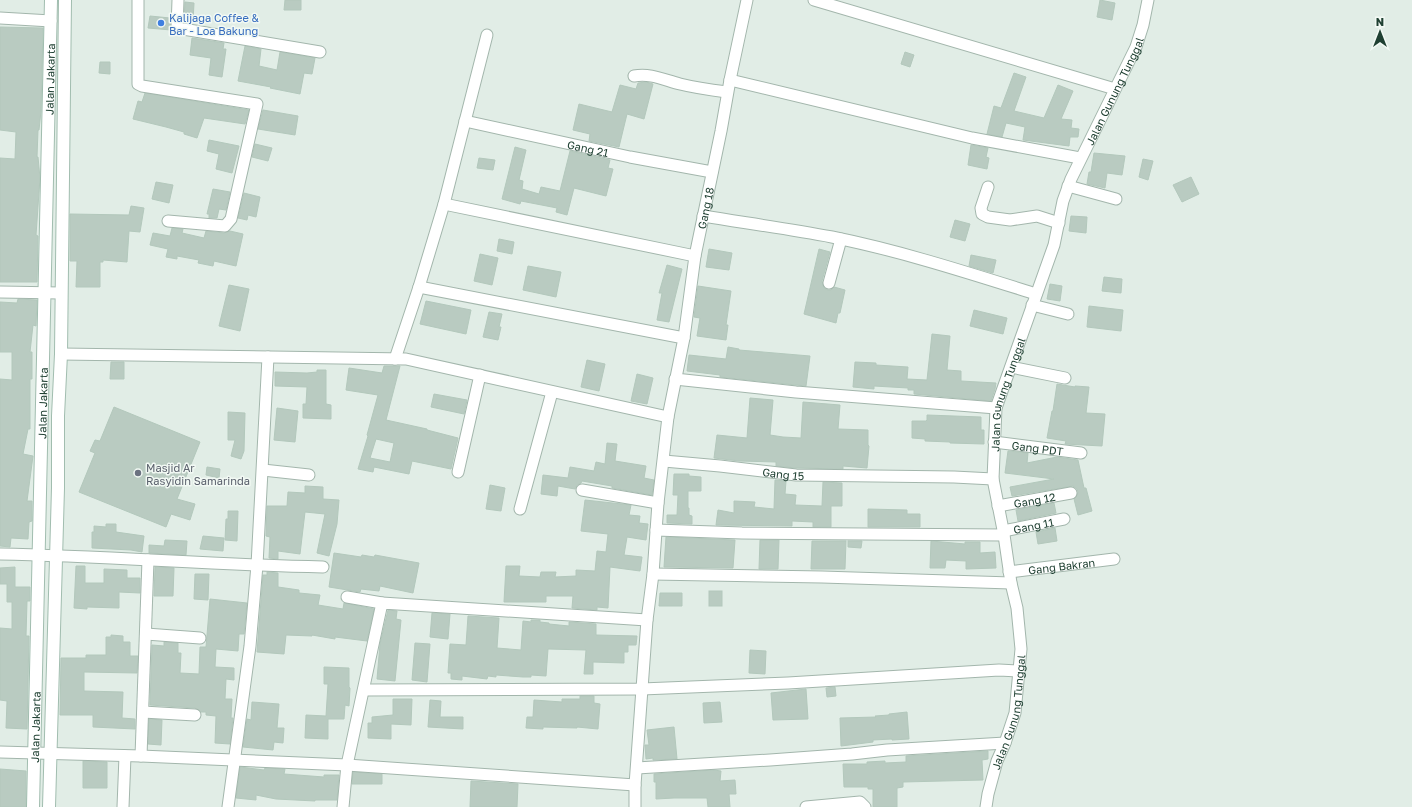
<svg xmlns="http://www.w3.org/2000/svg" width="1412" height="807" viewBox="0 0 1412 807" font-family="'Golos Text',sans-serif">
	<rect width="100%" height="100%" fill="#e1ede6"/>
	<!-- building -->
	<g fill="#b9cbc1" stroke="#b3c8bc" fill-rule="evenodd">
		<polygon points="285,0 301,0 301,10 284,10"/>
		<polygon points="1100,0 1115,3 1112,20 1097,17"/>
		<polygon points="185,2 194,3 193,21 184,21"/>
		<polygon points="150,16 170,18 171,30 148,28"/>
		<polygon points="0,27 43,28 41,111 39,130 38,130 37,157 38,157 40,178 36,235 38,236 37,282 0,282 0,158 15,159 16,132 0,130"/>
		<polygon points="192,38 224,43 223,49 226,49 222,77 209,75 211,58 190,55"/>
		<polygon points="245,46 261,49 259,66 277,70 280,52 315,58 312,74 304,73 300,94 270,88 271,87 238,81"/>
		<polygon points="905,52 914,55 910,67 901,64"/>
		<polygon points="100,62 110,62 110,74 99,73"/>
		<polygon points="1014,73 1026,77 1014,111 1044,118 1058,85 1073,91 1061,119 1072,120 1071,128 1079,129 1078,137 1070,137 1069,146 1023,140 1025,127 1006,123 1002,137 987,134 994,106 1001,108"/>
		<polygon points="646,82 653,84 644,119 627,114 619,147 589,141 590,134 573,130 579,104 612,112 620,85 636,89 638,83"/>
		<polygon points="145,93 249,110 245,124 204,118 197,138 184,134 184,132 166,127 133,119 138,101 142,102"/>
		<polygon points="263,110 298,116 295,135 258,129"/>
		<polygon points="209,140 239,146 232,173 216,169 219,154 207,151"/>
		<polygon points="255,144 272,148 268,161 252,157"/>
		<polygon points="971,145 988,148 986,157 989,158 987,169 968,165"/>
		<polygon points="515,147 526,150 519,180 523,181 522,189 539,194 541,187 560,191 570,151 610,160 608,168 613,169 606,196 574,188 567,215 556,212 557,208 521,201 520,204 502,199"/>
		<polygon points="1094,153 1125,156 1122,175 1107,173 1105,188 1087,184 1089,172 1091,172"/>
		<polygon points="479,158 495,160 493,170 477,168"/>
		<polygon points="1143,159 1153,161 1148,180 1139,177"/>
		<polygon points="1191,177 1199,194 1182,202 1173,185"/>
		<polygon points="156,182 173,185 169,203 152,199"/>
		<polygon points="213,189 230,192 226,210 219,209 217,218 209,218 209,214 207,214"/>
		<polygon points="244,193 260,197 256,217 248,215 247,220 238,218"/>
		<polygon points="131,206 144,208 140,232 129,231 127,262 103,260 103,262 100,262 100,287 76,287 77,261 70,261 70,214 129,215"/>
		<polygon points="1071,216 1087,217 1086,233 1069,231"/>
		<polygon points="955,220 970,224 965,241 950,237"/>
		<polygon points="172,228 183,229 182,233 204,238 206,231 224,233 230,231 243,234 236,266 214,261 213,266 198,263 199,260 177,256 177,259 166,257 168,249 150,245 153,233 170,236"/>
		<polygon points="499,239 514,242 512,254 497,251"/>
		<polygon points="709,249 732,253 729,270 706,267"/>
		<polygon points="819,249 830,252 822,281 824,288 828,290 831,290 834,287 845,290 840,313 838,313 836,323 804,314"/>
		<polygon points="480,254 498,258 492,285 474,281"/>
		<polygon points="971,255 996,260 993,273 969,266"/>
		<polygon points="667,265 682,269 669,322 657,320 662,293 659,293"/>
		<polygon points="528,266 561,272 556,297 523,290"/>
		<polygon points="1104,277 1122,279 1121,293 1102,291"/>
		<polygon points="1050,284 1062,286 1060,301 1047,299"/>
		<polygon points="229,285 249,289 240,331 219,326"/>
		<polygon points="698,286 731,291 726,325 728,325 726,340 697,336 700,318 694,317"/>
		<polygon points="18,299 37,300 36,326 33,325 30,352 32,352 32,379 30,379 30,429 28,429 23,454 33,456 27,501 32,501 32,521 29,522 28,539 11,538 10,547 0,546 0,379 12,380 12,352 0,352 0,302 17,303"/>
		<polygon points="426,301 471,310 466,334 420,324"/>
		<polygon points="1089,306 1123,310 1121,331 1087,327"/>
		<polygon points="974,310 1007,318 1003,334 970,326"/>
		<polygon points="489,312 502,314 499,327 501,327 498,340 483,337"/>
		<polygon points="932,334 950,336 947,370 961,371 961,381 996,383 995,389 991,401 914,394 914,390 908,390 908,388 874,386 874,389 853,387 855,362 876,363 876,365 908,367 907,379 927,380"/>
		<polygon points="728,347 739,349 739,350 810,356 806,386 720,377 720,375 687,371 689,355 726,359"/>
		<polygon points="587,360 605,364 599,391 581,387"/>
		<polygon points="111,362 124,362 124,379 110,379"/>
		<path d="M384,366h16l-14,54 41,9v1l31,8 -7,31 -39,-8 -3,13 -35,-7 -1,5 -15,-3 10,-33 -1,-1 11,-40 -32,-5 3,-22 33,5zM376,439l18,4 -4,19 -20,-4z"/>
		<polygon points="317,370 326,370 326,404 331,405 331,419 303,418 303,404 306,404 307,387 275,386 275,372 307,373 317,372"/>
		<polygon points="637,374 653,378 647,404 631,401"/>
		<polygon points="1057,384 1075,387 1075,386 1089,387 1086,413 1105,414 1102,446 1065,444 1066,441 1047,438 1052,411 1053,411"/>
		<polygon points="434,394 467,400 464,414 431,407"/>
		<polygon points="750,398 773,400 770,435 783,437 801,438 803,402 840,405 838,429 868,430 868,445 869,446 867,468 843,466 843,469 796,468 776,466 776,462 739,461 714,458 717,435 747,438"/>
		<polygon points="114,407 200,442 177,499 195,504 190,520 171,514 166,527 79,492 95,453 90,451 95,440 100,441"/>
		<polygon points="277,408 298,411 295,442 274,440"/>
		<polygon points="228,412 245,413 244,451 241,459 231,456 235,440 228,440"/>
		<polygon points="927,415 981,417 981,430 984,430 984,444 950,443 950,442 925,441 925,439 912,438 912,421 926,421 927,420"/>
		<polygon points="607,443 617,444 615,461 646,466 644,478 654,480 652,495 612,488 612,486 582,481 581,483 577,485 575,489 558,486 557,496 541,494 543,475 568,478 570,467 594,471 596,462 605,464"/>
		<polygon points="1008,451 1028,453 1027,463 1057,457 1078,460 1084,488 1086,488 1092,511 1078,515 1074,499 1077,496 1078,492 1077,489 1073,486 1012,496 1010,487 1054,479 1005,473"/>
		<polygon points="207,467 220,469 219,478 206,475"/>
		<polygon points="674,474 689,474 689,476 701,477 701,491 688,491 688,508 689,508 689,515 692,516 692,524 667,523 667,515 677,515 678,495 673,495"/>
		<polygon points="775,480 786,481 785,494 796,495 795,505 822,506 823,482 842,483 842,506 831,506 831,527 813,527 813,522 792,521 792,526 716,525 718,510 734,513 734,501 755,502 754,507 774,509"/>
		<polygon points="490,485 505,488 501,511 486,509"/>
		<polygon points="305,486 323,487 323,499 339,500 337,524 329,556 317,553 325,514 305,512 300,554 278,551 278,559 269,558 270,537 266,536 267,506 287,506 288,492 305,493"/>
		<polygon points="585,500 631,505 629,515 640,516 639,523 648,524 646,540 627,537 624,555 642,557 640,571 610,567 608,608 597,607 597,610 572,608 573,596 546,596 546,602 504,602 506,566 520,566 519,576 540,577 541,572 556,572 555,577 576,576 576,570 595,571 597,551 606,552 608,534 581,531"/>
		<polygon points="1054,503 1056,513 1018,521 1016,510"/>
		<polygon points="868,509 907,510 907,514 920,514 920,527 868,527"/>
		<polygon points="228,511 238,511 237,541 225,540 226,519 228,519"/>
		<polygon points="106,524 116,524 116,532 144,536 142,552 131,550 92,548 92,532 94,532 94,526 106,527"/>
		<polygon points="1055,528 1057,541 1038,544 1036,532"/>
		<polygon points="203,536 224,538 223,551 200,549"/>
		<polygon points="666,537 735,540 733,568 664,567"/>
		<polygon points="165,540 187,541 186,555 149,553 149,545 164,546"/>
		<polygon points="760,540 779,540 778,569 759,569"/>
		<polygon points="812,541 846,541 845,569 811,569"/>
		<polygon points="848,541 862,541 861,548 848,547"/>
		<polygon points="931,541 965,544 965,542 980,542 980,553 995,552 996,568 966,569 966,561 946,560 945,568 930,568"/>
		<polygon points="334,553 361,557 362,555 374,557 375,555 419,563 413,593 380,586 379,591 361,589 360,592 329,587"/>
		<polygon points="76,566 85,566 85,583 104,583 104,569 127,570 127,578 140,578 140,593 119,592 119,608 87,607 87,609 74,608"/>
		<polygon points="15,567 15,587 30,587 30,601 27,601 26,636 29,636 27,729 6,728 7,701 0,700 0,628 12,629 12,602 7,602 7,584 0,584 0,568"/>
		<polygon points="155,567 174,568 173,596 154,596"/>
		<polygon points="267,572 278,573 278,587 299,590 299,593 320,595 318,605 343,609 344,603 374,609 367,641 335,637 335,639 312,635 312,636 286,635 284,654 257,652 263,575 267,575"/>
		<polygon points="195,574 209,574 208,600 194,599"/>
		<rect x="709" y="591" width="13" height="15"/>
		<polygon points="660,593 682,593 682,606 659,606"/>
		<polygon points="210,599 247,603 244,634 239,634 238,651 216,649 215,667 234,668 234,680 226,679 225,699 232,699 231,718 233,718 230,744 215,743 216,716 206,715 206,712 201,712 195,708 150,705 152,645 164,646 164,642 178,643 178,653 181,653 180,673 199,674 200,647 206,647"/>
		<polygon points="388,610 397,611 396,619 401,620 395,681 377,679 380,644"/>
		<polygon points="432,613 450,614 448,639 430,637"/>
		<polygon points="468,616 499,618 497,648 521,650 523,621 531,622 531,620 540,620 540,622 549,623 549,624 569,626 569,622 596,624 596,635 637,636 636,645 628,645 628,652 624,652 624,663 593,662 593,674 584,674 586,650 548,649 546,676 531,675 531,677 523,677 496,675 496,677 488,676 487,679 462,676 462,680 451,679 451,673 448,673 450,644 466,645"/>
		<polygon points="111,635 123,636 123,642 130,642 130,656 138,656 137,673 84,672 84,691 123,692 122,718 135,719 135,729 93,727 93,715 60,715 61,658 86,658 86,655 106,655 106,637 111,637"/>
		<polygon points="415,643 430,644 427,682 412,680"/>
		<polygon points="750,650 766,651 765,674 749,673"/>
		<polygon points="324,667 349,668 349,687 350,688 349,706 345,705 344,719 328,719 328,739 305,738 306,715 326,716 328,684 324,684"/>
		<polygon points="835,687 836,696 827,697 826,688"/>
		<polygon points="806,689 808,719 773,720 771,693"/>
		<polygon points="580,696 594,696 594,703 600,704 598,729 577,727 577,728 543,727 543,729 526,728 527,717 533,717 534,700 562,702 562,699 580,699"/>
		<polygon points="393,699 412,699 411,725 391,724 391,739 368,738 368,723 372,723 372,717 393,715"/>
		<polygon points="430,700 441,701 440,717 463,717 463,729 428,727"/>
		<polygon points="252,702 279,704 277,728 284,728 283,743 274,742 273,750 243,747 247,719 251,720"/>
		<polygon points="720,702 722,722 704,723 703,703"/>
		<polygon points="907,712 909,739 892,740 892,739 873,740 873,742 841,746 840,718 876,717 875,716 889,715 889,714"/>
		<polygon points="149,719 162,720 161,745 148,744"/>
		<polygon points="674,727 677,759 653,760 653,758 646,759 645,745 649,745 647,730"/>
		<polygon points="988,751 988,759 982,760 983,780 903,782 903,787 897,788 897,807 873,807 873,789 868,789 868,787 844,787 843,764 867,764 867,762 885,761 885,763 906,762 906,756"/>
		<polygon points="83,761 107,762 107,788 83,788"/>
		<polygon points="240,767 264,770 265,768 285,769 284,774 324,777 324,775 339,775 337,800 315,800 315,801 276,799 256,795 256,800 236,798"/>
		<polygon points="0,769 26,771 26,807 0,807"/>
		<polygon points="714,770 721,771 720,781 735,780 736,794 729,794 730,807 708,807 707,798 674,798 656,799 656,782 654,782 654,774"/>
		<polygon points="353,772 382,774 382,784 352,784"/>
		<polygon points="471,781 518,784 517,807 470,807"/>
	</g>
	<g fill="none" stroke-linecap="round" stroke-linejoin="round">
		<!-- street casing -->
		<g stroke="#a3b6ac" stroke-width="13">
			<g id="street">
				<polyline points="138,0 138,84 142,86 257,104 231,219 225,226 168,221"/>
				<polyline points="178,0 177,28 320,52"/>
				<polyline points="814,0 1115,89"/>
				<polyline points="0,18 51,21"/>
				<path d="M634,76c17,-3 30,4 46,8 16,4 31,6 47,8"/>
				<polyline points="730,80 972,138 1080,158"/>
				<path id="s1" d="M465,121l165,36 82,15"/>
				<polyline points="1068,186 1116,199"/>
				<polyline points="988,187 981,208 982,214 988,217 1010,220 1037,216 1059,223"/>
				<polyline points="444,204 487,35"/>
				<path d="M703,216c43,7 86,13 129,21 69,14 137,36 204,57"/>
				<polyline points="829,283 841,239"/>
				<polyline points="419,287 684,338"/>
				<polyline points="0,292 61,293"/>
				<polyline points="1032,305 1068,314"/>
				<polyline points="61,354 406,359 668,417"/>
				<polyline points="395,359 419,287 444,204 695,256"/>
				<polyline points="1011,367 1065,378"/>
				<polyline points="675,379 796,392 996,408"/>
				<path id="s2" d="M994,442l87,11"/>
				<path id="s3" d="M664,461l56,5 76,9 158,2 39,2"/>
				<polyline points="263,470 309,475"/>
				<polyline points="458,472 480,375"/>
				<polyline points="582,490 658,503"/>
				<path id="s4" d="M998,506l73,-13"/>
				<polyline points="520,509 552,392"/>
				<polyline points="656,530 742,533 1004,535"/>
				<path id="s5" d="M1003,531l61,-12"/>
				<path d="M0,554c108,2 215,11 323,13"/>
				<path id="s6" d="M1009,572l105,-13"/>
				<polyline points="653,574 822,577 1011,583"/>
				<polyline points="347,597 382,603"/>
				<polyline points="146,634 200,638"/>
				<polyline points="364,690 642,689 788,683 999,670 1019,671"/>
				<polyline points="143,712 195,715"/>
				<polyline points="0,752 141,756 347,765 635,785"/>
				<polyline points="141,756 148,560"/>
				<polyline points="637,768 770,760 852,754 887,750 1005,743"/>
				<polyline points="123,807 125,756"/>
				<polyline points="228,807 250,646 257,565 268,357"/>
				<polyline points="343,807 347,765 382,603 647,620"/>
				<path id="s7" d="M635,807v-22l12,-165 6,-46 5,-71 10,-86 16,-79 11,-82 26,-125 9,-51 17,-80"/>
				<polyline points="806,807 860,802 865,807"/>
				<path id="s8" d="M986,807l2,-13 9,-33 8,-18 10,-30 6,-64 -4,-41 -6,-25 -7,-48 -11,-56 3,-71 58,-163 9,-44 8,-22 65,-132 7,-22 5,-25"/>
			</g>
		</g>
		<!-- secondary casing -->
		<g stroke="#a1bdaf" stroke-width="14">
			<g id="secondary">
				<path id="s9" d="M33,807l18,-807"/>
				<polyline points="49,807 58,488 58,416 61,354 65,0"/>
			</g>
		</g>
		<!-- street -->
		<use href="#street" stroke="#fff" stroke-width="11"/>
		<!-- secondary -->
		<use href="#secondary" stroke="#fff" stroke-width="12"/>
	</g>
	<!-- markers -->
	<circle fill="#3f7fe0" stroke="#f2f9f4" stroke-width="1.5" cx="161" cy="23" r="4"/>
	<circle fill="#6b7280" stroke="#f2f9f4" stroke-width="1.5" cx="138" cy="473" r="4"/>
	<g text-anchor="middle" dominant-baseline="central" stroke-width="3" stroke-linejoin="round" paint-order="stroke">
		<!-- shop labels -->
		<g font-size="11" fill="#366cbe" stroke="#f2f9f4" text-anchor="start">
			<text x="169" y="17">Kalijaga Coffee &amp;<tspan x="169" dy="13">Bar - Loa Bakung</tspan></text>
		</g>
		<!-- street labels -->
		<g font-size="11" fill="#1f4032" stroke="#f2f9f4">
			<text stroke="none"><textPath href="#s9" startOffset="728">Jalan Jakarta</textPath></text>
			<text stroke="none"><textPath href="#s8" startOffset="746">Jalan Gunung Tunggal</textPath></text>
			<text stroke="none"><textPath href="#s1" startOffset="126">Gang 21</textPath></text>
			<text stroke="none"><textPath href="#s7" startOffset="604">Gang 18</textPath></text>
			<text stroke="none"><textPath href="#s8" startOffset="422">Jalan Gunung Tunggal</textPath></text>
			<text stroke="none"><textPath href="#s9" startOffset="404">Jalan Jakarta</textPath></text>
			<text stroke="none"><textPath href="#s2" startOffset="44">Gang PDT</textPath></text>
			<text stroke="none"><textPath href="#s3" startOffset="120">Gang 15</textPath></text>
			<text stroke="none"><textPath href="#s4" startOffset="37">Gang 12</textPath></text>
			<text stroke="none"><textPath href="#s5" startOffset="31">Gang 11</textPath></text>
			<text stroke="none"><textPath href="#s6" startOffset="53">Gang Bakran</textPath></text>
			<text stroke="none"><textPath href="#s8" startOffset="98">Jalan Gunung Tunggal</textPath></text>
			<text stroke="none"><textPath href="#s9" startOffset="80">Jalan Jakarta</textPath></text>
		</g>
		<!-- worship labels -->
		<g font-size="11" fill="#5b616d" stroke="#f2f9f4" text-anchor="start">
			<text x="146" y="467">Masjid Ar<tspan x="146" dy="13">Rasyidin Samarinda</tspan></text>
		</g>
	</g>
	<!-- north arrow -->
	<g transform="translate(1380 32)" stroke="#f2f9f4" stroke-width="3" paint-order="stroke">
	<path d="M0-3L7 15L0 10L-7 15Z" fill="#1f4032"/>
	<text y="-6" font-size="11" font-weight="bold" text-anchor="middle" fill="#1f4032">N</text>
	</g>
</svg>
